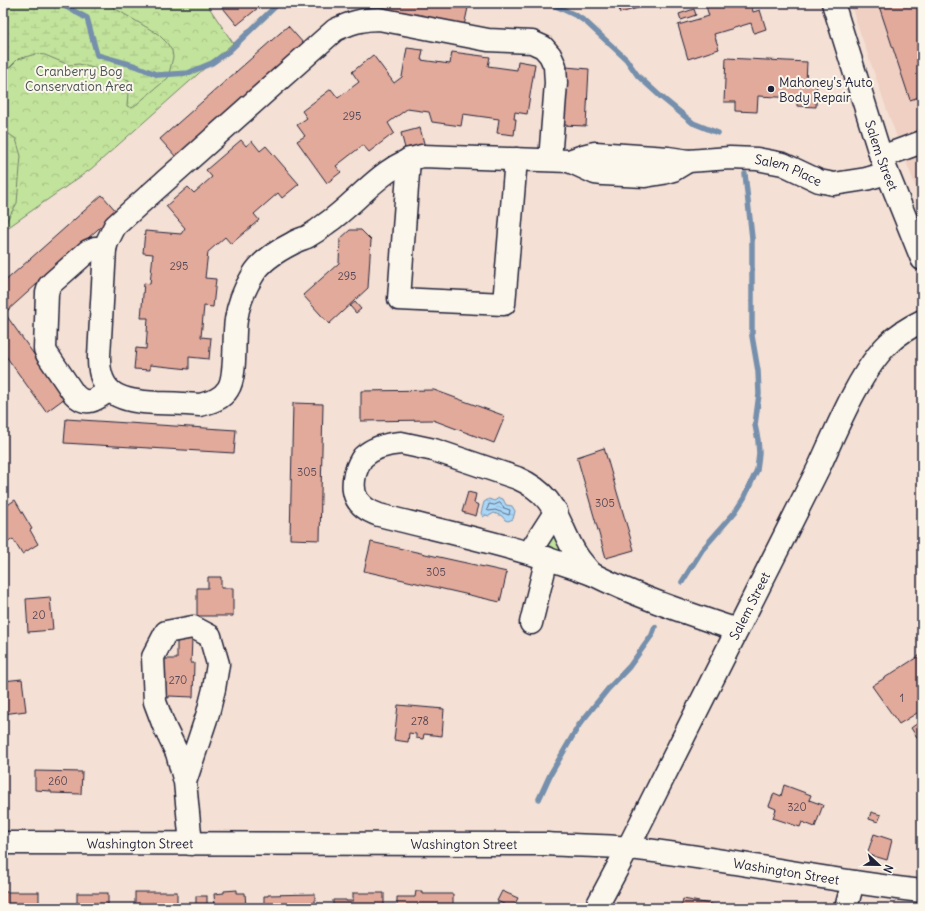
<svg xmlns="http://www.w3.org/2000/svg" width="925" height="911" viewBox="0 0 925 911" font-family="Delius,sans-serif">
	<defs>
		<pattern id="forest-crowns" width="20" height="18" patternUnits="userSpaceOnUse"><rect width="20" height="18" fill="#c2e39b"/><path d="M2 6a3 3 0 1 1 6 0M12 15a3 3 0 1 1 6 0" fill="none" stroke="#a6c286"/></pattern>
		<pattern id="wetland-marsh" width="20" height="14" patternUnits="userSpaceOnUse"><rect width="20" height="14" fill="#c2e39b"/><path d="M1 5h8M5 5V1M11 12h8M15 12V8" fill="none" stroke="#a6c286"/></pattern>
		<pattern id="water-ripples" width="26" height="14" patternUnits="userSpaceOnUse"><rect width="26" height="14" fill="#abd7f7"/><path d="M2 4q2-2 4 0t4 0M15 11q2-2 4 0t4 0" fill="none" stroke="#93b8d5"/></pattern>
	</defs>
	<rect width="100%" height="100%" fill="#f4e0d4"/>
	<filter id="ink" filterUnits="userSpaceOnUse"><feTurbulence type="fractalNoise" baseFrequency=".025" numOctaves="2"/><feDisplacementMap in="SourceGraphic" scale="8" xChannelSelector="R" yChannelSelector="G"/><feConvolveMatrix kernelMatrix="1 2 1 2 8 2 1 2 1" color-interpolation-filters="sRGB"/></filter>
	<g filter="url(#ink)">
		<!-- built -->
		<polygon fill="#efd0c3" points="850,3 922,3 922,204 888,113"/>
		<!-- forest -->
		<g fill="url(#forest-crowns)" stroke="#72826b">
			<polygon points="3,3 206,3 233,43 91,169 3,231"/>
			<polygon points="555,531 570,557 544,546"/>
		</g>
		<!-- wetland -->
		<g fill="url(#wetland-marsh)" stroke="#72826b">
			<polygon points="3,3 107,3 109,5 158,34 167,43 172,51 173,57 168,78 132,108 127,106 129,80 108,75 93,68 79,64 69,65 45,55 36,54 18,59 3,74"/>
			<polygon points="3,132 9,134 16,139 21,156 17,203 3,227"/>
		</g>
		<!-- water -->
		<polygon fill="url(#water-ripples)" stroke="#748fac" points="499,498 503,499 506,505 512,506 515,511 513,519 508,521 505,520 502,516 494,513 489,516 486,515 483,517 481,513 484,502 489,499 494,501"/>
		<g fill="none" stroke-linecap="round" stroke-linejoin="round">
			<!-- shore -->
			<polygon stroke="#596a86" stroke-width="1" points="500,503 504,508 510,510 509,515 495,510 489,511 487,510 489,504 494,505"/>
			<!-- stream -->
			<g stroke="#748fac" stroke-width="5.5">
				<polyline points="59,3 87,18 97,55 136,66 158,75 188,73 212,63 229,51 279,3"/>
				<polyline points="550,3 577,16 586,22 626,59 638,76 660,96 693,123 718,133"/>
				<polyline points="682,582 702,550 735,512 744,498 757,470 759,453 758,440 755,425 759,394 758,371 752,336 752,238 745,174"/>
				<polyline points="539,799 550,775 579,725 608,689 629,667 652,635 655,627"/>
			</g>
		</g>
		<!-- building -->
		<g fill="#e2aa9b" stroke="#22223b">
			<polygon points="219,3 264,3 237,25"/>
			<polygon points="377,3 469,3 464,26 376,9"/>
			<polygon points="618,3 656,3 620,13"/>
			<polygon points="716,3 751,3 753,12 760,10 766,29 754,33 751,23 714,34 719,49 688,59 678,25 709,16 706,6"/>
			<polygon points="878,3 922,3 922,96 910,100"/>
			<polygon points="694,9 696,15 681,20 679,14"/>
			<polygon points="288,26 304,44 176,157 160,139"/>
			<polygon points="407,48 423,50 421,60 450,64 452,52 490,57 488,66 517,70 518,61 535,64 527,114 515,112 514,119 516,119 514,135 497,133 499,119 463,114 461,126 432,122 429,112 407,109 388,123 394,133 369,152 363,145 336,166 341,172 327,183 297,141 305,136 297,125 307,118 302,111 331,89 338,98 359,82 352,72 373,55 394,83 402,77"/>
			<polygon points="726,58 807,62 806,82 817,82 816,107 797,106 797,98 758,96 757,112 735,111 735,102 724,102"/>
			<polygon points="566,67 589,69 586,126 562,125"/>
			<polygon points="420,128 425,147 406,152 401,133"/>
			<polygon points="241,140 246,146 252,141 260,151 266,146 299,184 282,198 278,193 254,214 259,220 231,244 225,237 208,252 205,278 216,279 213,307 204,306 201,337 211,338 209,359 189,357 189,369 150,365 150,370 134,369 136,348 146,349 148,318 141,318 144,283 150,284 153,254 143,253 145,231 181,234 185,228 166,206 188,187 194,193 212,177 206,170"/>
			<polygon points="102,195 117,212 7,311 3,307 3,283"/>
			<polygon points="350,230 361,230 371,240 368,288 329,324 303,295 339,263 340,239"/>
			<polygon points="355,302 361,309 356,313 350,306"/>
			<polygon points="6,315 65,398 46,412 3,352 3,317"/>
			<polygon points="434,390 505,416 494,443 433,420 361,421 361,391"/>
			<polygon points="293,403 323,404 320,540 290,539"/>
			<polygon points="66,419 236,430 234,453 64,443"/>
			<polygon points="604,448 634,550 606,558 577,457"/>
			<polygon points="468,492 476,494 474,503 479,505 476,516 462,512"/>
			<polygon points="15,500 32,529 30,530 38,544 22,554 13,539 8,542 3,532 3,508"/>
			<polygon points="371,542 507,572 500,602 364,571"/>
			<polygon points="208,577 221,577 221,588 233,588 233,616 197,616 197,588 208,588"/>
			<polygon points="50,597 53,630 28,632 26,599"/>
			<polygon points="177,638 192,638 191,663 194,663 193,697 169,696 169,698 162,697 163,659 177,659"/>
			<polygon points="922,654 922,710 899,724 872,686"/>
			<polygon points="22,679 26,711 3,714 3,681"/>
			<polygon points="398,705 444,709 442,736 424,734 423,739 416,738 416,734 409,733 408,742 394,740"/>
			<polygon points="922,720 922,745 911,728"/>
			<polygon points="35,771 82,772 81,794 51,793 51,791 35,790"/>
			<polygon points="784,785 811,795 809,800 823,805 815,827 802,822 800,827 773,818 776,809 769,806 774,793 781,796"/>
			<polygon points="871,812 881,815 878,822 869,819"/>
			<polygon points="874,834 892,840 887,860 867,854"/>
			<polygon points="237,890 237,893 245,893 246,908 215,908 214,894 224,893 224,891"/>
			<polygon points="416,891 422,891 422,894 453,894 453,908 397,908 397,897 415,897"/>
			<polygon points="502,891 518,898 513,908 505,908 506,905 497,901"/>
			<rect x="3" y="892" width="36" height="16"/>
			<rect x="135" y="892" width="42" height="16"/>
			<rect x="77" y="893" width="31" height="15"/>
			<polygon points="353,893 384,893 384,908 333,908 333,900 346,900 346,901 353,901"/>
			<polygon points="315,894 315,908 264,908 264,896 268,896 268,895"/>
			<rect x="196" y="896" width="11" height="12"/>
			<polygon points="683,899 721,906 721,908 681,908"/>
		</g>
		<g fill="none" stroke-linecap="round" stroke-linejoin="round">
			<!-- minor casing -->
			<g stroke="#22223b" stroke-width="25">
				<g id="minor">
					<path id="s1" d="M833,3l48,154 41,102"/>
					<polyline points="881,157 922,142"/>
					<polyline points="409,159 399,299 504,304 516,159"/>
					<path d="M550,160l6,-77 -1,-17 -5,-11 -7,-8 -11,-5 -44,-2 -109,-21c-17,0 -29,4 -44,11l-198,176 -22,20 -8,16 -2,7 -6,107c-1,41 24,45 58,47 14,0 29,1 43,2 11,-3 22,-6 28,-16 9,-13 5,-52 8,-69 2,-15 9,-32 17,-45 8,-14 26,-25 40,-32 4,-3 9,-4 14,-6 7,-4 14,-9 20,-14 32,-22 55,-58 95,-67l147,5 26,12 8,1 42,2 18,-3 10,-3 15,-9"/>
					<path id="s2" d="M569,161l14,-5 12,-3 73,5 20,3 42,-3 27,1 26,5 36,17 15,3 32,-5 21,-6"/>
					<path d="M105,249l-10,-1 -7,3 -35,31 -4,4 -2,7 -2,56 2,5 27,40c13,14 23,5 35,-4"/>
					<path d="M401,443l33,7 83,28c41,18 39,43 59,76 4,7 10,13 16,20 -69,-26 -142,-41 -213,-59 -20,-7 -29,-19 -24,-41 2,-6 4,-12 8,-17 11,-10 24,-13 38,-14z"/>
					<polyline points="529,553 556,511"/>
					<path d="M592,574c46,23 95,39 145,56"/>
					<polyline points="531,623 547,558"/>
					<polyline points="185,782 177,753 164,726 155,702 153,657 166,632 193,627 210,636 218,664 214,689 208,713 185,782 191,844"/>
					<path id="s3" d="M628,848l192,-383c17,-37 40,-94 69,-122 9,-9 21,-16 33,-22"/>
					<polyline points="846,908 853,882"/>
				</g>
			</g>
			<!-- major casing -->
			<g stroke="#22223b" stroke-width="25">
				<g id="major">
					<path id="s4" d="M3,843l544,1c28,2 55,1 83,4 97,11 194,32 292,43"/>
					<polyline points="596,908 628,848"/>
				</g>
			</g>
			<!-- minor -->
			<use href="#minor" stroke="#fbf7ec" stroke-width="22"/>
			<!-- major -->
			<use href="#major" stroke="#fbf7ec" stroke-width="22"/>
		</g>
	</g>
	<!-- markers -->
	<circle fill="#22223b" stroke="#fbf7ec" stroke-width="1.5" cx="771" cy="89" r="4"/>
	<g text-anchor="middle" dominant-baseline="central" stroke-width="4" stroke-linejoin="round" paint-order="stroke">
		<!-- number labels -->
		<g font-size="11" fill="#524453">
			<text x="352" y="116">295</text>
			<text x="179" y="266">295</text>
			<text x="347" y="276">295</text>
			<text x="307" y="472">305</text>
			<text x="605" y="503">305</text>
			<text x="436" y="572">305</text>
			<text x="39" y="615">20</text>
			<text x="178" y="680">270</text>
			<text x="902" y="698">1</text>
			<text x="420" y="721">278</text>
			<text x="58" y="781">260</text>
			<text x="797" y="807">320</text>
		</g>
		<!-- park labels -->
		<g font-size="13" fill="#4a5253" stroke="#fbf7ec">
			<text x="79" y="71">Cranberry Bog<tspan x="79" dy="15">Conservation Area</tspan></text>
		</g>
		<!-- poi labels -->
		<g font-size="13" fill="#22223b" stroke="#fbf7ec" text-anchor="start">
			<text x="779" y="82">Mahoney's Auto<tspan x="779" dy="15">Body Repair</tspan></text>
		</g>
		<!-- street labels -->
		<g font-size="13" fill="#22223b" stroke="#fbf7ec">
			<text stroke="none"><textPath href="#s1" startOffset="160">Salem Street</textPath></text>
			<text stroke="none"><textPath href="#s2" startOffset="223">Salem Place</textPath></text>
			<text stroke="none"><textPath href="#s3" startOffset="271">Salem Street</textPath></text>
			<text stroke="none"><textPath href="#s4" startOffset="137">Washington Street</textPath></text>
			<text stroke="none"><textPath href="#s4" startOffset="461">Washington Street</textPath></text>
			<text stroke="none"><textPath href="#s4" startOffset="785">Washington Street</textPath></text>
		</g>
	</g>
	<!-- margin -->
	<rect width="925" height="911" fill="none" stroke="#fbf7ec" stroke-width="16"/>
	<rect x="8" y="8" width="909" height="895" fill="none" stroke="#22223b" stroke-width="1.5" filter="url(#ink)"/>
	<!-- north arrow -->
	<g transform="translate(879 865) rotate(112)" stroke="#fbf7ec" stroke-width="3" paint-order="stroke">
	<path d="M0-3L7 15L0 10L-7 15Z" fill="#22223b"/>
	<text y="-6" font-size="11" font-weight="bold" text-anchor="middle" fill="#22223b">N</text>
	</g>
</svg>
